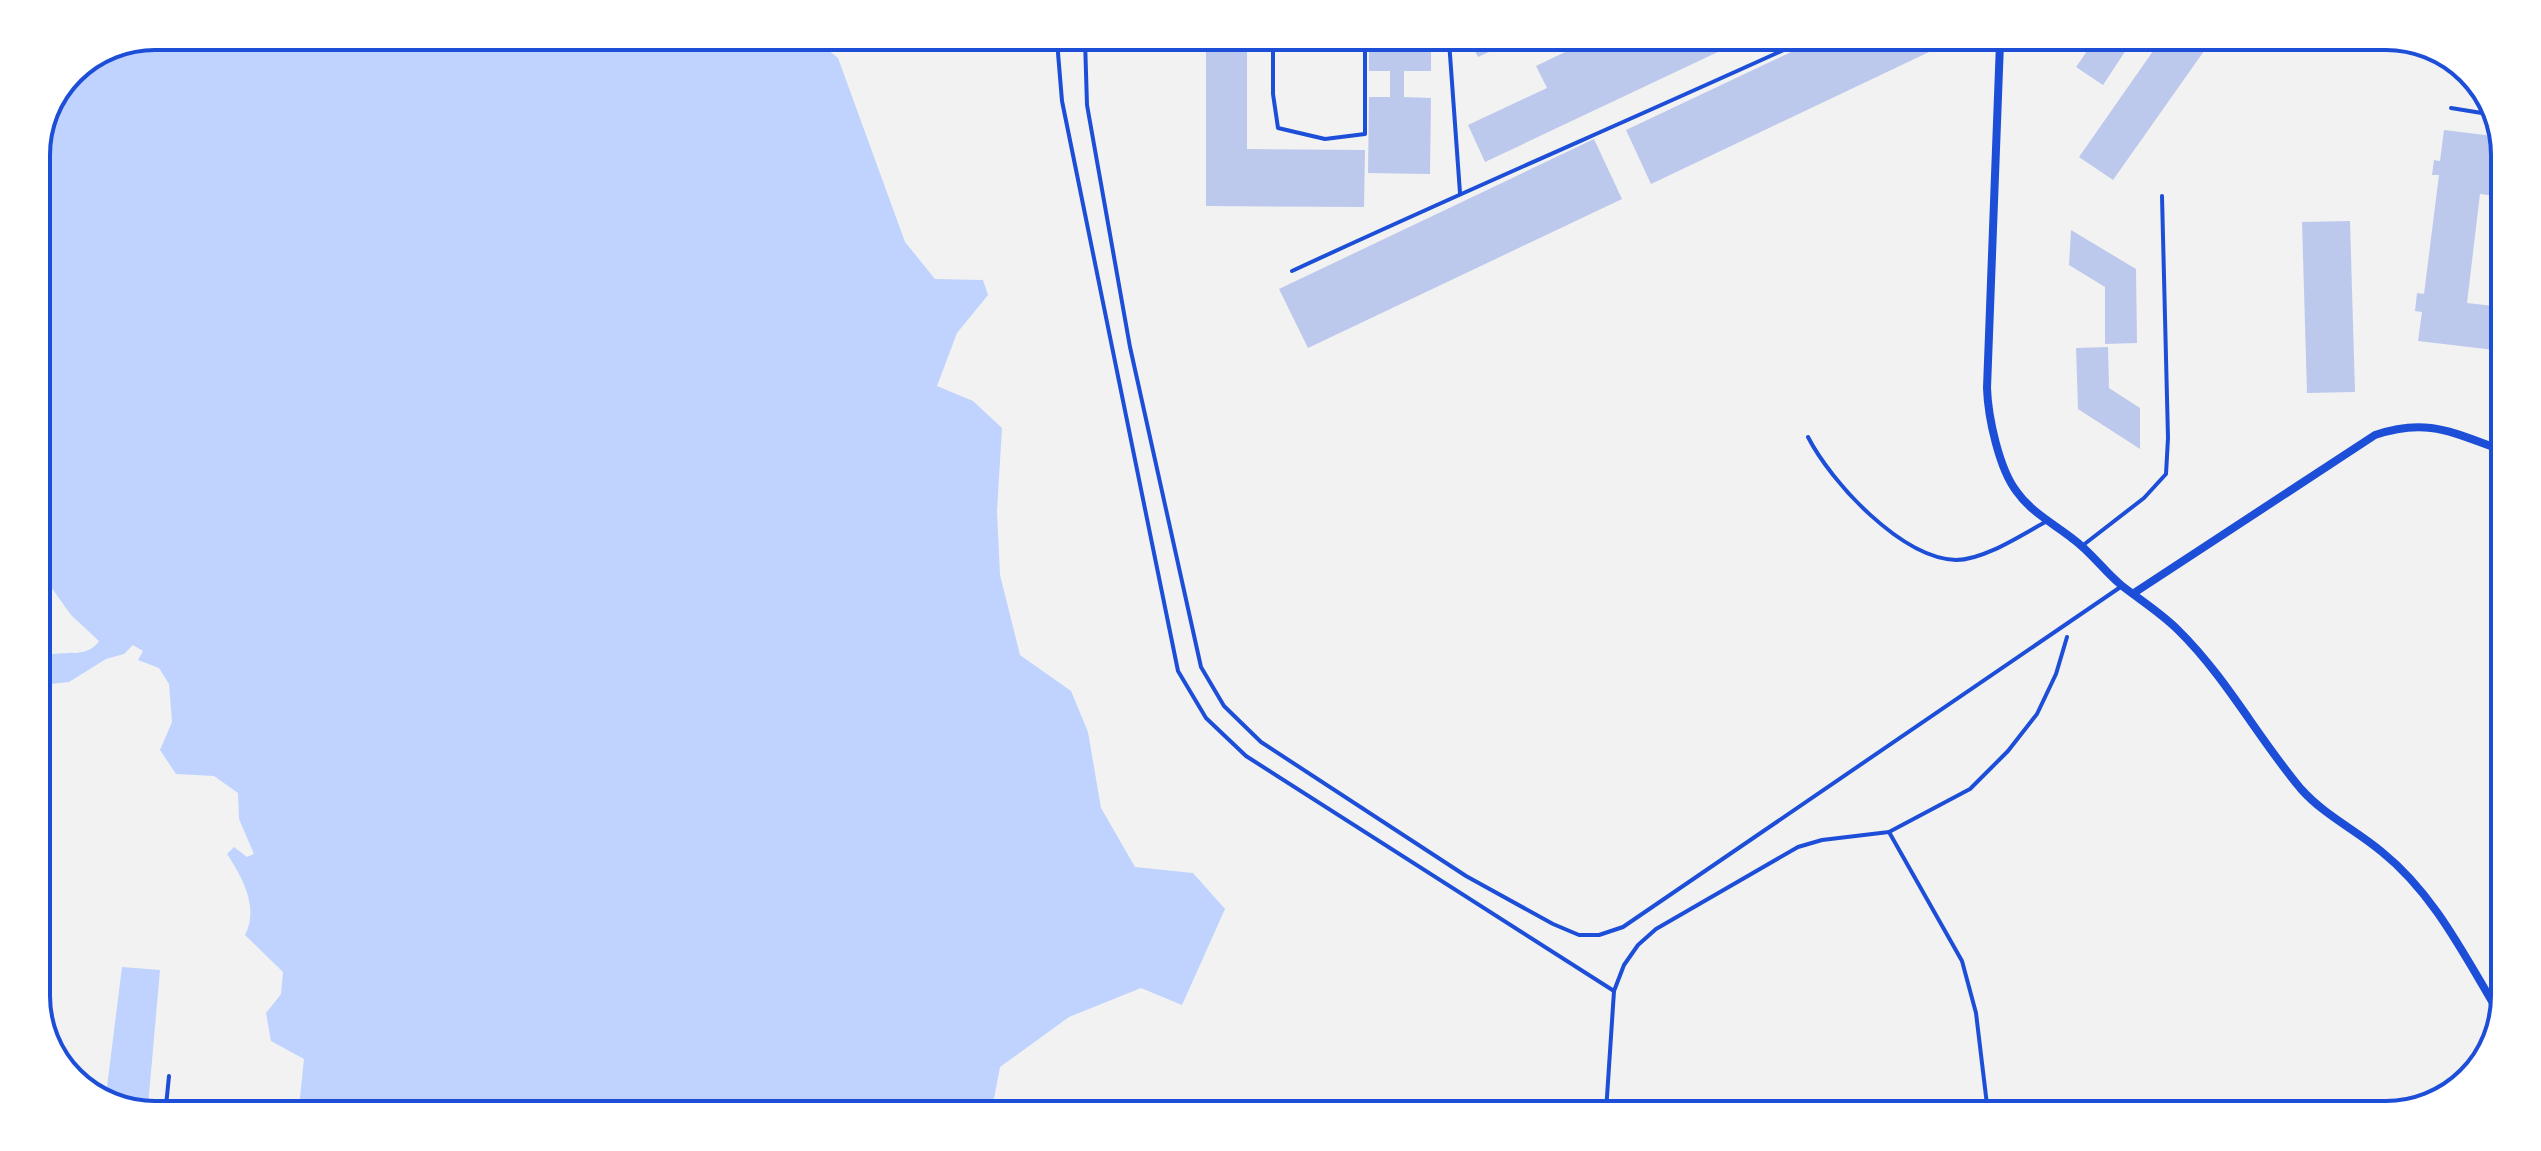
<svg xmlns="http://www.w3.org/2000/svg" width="2541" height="1151" viewBox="0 0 2541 1151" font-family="'Titillium Web',sans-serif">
	<rect width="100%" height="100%" fill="#f2f2f2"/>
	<!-- water -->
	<g fill="#bfd3fe">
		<path d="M155,36l659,3 24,19 67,184 30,37 48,1 5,15 -31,38 -20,53 36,15 29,27 -5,83 3,64 20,80 51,36 17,41 13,76 34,59 58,6 32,36 -43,96 -41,-17 -72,29 -69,50 -8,42 -693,-2 5,-48 -33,-18 -5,-28 15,-19 2,-22 -38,-37c14,-27 -2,-57 -18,-81l7,-7 13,10 7,-3 -15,-35 -1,-26 -24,-17 -38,-2 -16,-24 12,-28 -3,-38 -10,-16 -21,-8 5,-9 -10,-6 -9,9 -18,5 -37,23 -27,3 -6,3v-27c4,-2 8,-5 13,-6 17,-5 38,4 50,-14l-28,-26 -20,-28 -15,18v-457l35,-77z"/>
		<polygon points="122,967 160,970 148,1106 109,1106 105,1103"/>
	</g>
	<!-- building -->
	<g fill="#bdc9ec">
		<polygon points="1206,40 1247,40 1247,149 1365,150 1364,207 1206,206"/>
		<polygon points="1369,41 1431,41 1431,71 1404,71 1404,97 1431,98 1430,174 1368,173 1369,97 1390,97 1390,71 1369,71"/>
		<polygon points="1470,41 1510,42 1478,57"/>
		<polygon points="1586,42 1739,42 1485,162 1468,125 1547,88 1536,66"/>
		<polygon points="1810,43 1948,43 1651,184 1626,130"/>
		<polygon points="2092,44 2130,44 2103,85 2076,67"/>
		<polygon points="2158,44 2209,44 2113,180 2079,157"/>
		<polygon points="2444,130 2501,137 2505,148 2504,197 2480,194 2467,303 2503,307 2503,351 2418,341 2422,312 2415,311 2417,293 2424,294 2439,175 2432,175 2434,160 2440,161"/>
		<polygon points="1594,139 1622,199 1308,348 1279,289"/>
		<polygon points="2350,221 2355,392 2307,393 2302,222"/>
		<polygon points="2071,230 2136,269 2137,343 2105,344 2105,287 2069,265"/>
		<polygon points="2108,347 2109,388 2140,408 2140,449 2078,409 2076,348"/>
	</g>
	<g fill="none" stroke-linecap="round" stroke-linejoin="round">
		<!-- path -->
		<g stroke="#1d4ed8" stroke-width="4">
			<polyline points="1060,40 1058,53 1062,101 1178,671 1206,718 1246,756 1614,991"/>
			<polyline points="1889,832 1962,961 1976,1013 1988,1113"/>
			<polyline points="166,1106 169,1076"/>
			<polyline points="1606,1112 1614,991 1624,965 1638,945 1656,929 1798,847 1822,840 1889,832 1970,789 2008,751 2037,714 2056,674 2067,637"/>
		</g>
		<!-- service -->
		<g stroke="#1d4ed8" stroke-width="4">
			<polyline points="1085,40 1087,105 1130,347 1201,667 1224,706 1261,742 1466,876 1553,924 1579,935 1599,935 1623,927 2122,586"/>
			<polyline points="1273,41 1273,94 1278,128 1325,139 1365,134 1365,41"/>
			<polyline points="1449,41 1460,193"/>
			<polyline points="2451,108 2494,115"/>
			<path d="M1292,271c168,-78 338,-151 507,-228"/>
			<path d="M1808,437c23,45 93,121 148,123 28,0 67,-26 91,-39"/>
			<polyline points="2082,546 2144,498 2166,474 2168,438 2162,196"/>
		</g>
		<!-- minor -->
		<g stroke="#1d4ed8" stroke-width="8">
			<path d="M2000,43l-13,345c1,29 12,81 30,104 14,20 37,32 56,47 18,13 31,32 48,46 19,15 40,28 57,45 48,47 80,108 123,159 23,26 55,41 81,63 51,41 81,101 114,156"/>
			<path d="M2134,593l241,-158c52,-18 78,-2 127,15"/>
		</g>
	</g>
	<!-- crop -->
	<path d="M0 0H2541V1151H0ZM155 50H2386A105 105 0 0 1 2491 155V996A105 105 0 0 1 2386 1101H155A105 105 0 0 1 50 996V155A105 105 0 0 1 155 50Z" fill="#fff" fill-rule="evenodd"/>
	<path fill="none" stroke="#1d4ed8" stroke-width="4" d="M155 50H2386A105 105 0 0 1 2491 155V996A105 105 0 0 1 2386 1101H155A105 105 0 0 1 50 996V155A105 105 0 0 1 155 50Z"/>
</svg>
